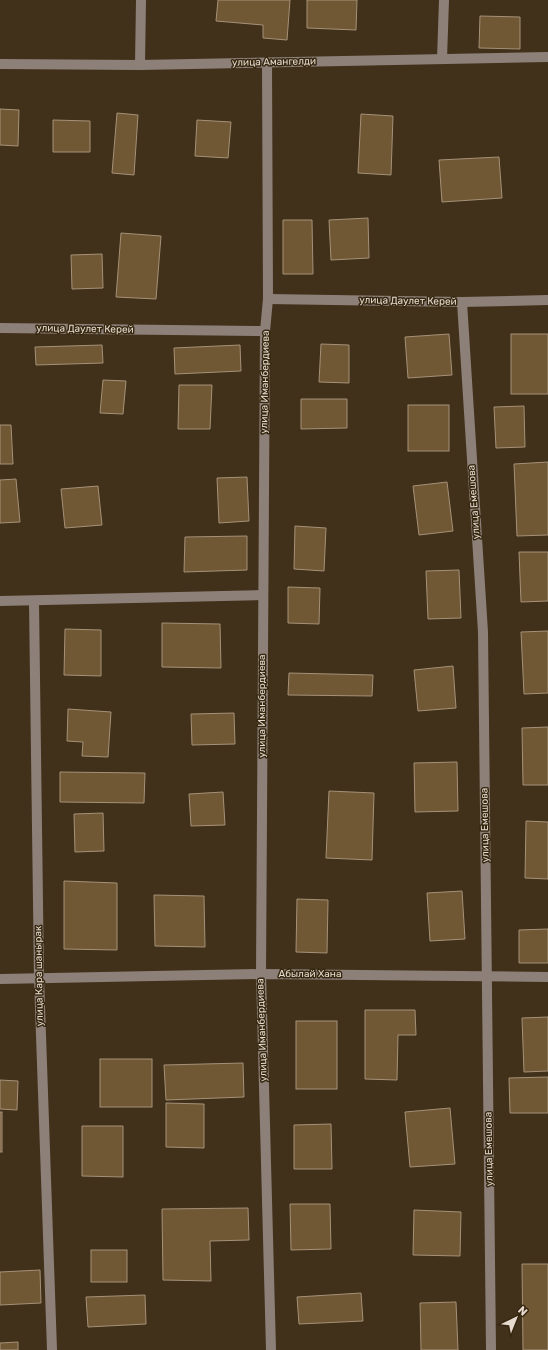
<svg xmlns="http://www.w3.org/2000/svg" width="548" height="1350" viewBox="0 0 548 1350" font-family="Rubik,sans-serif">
	<rect width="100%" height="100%" fill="#41311a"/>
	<!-- building -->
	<g fill="#715835" stroke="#a59178">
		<polygon points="218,0 290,0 287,40 263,38 263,25 216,21"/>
		<polygon points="307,0 357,0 356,30 307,28"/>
		<polygon points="480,16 520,17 520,49 479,48"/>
		<polygon points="0,109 19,110 18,146 0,145"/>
		<polygon points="117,113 138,115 134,175 112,173"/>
		<polygon points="361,114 393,116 391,175 358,173"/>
		<polygon points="53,120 90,121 90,152 53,152"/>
		<polygon points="197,120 231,122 228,158 195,156"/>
		<polygon points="499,157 502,198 442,202 439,160"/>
		<polygon points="368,218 369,258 331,260 329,220"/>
		<polygon points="283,220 312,220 313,274 283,274"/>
		<polygon points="121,233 161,236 156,299 116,297"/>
		<polygon points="102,254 103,288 72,289 71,255"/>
		<polygon points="449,334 452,375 408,378 405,337"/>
		<rect x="511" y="334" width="37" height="60"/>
		<polygon points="321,344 349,345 349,383 319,382"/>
		<polygon points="102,345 103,363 36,365 35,347"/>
		<polygon points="240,345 241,371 175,374 174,348"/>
		<polygon points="103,380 126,381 123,414 100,413"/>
		<polygon points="179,385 212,385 210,429 178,429"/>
		<polygon points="301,399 347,399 347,428 301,429"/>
		<rect x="408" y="405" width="41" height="46"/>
		<polygon points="524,406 525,447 496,448 494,407"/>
		<polygon points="0,425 11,425 13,464 0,464"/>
		<polygon points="548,462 548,535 517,536 514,464"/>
		<polygon points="247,477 249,521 219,523 217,478"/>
		<polygon points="16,479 20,522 0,523 0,480"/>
		<polygon points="447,482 453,531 419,535 413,486"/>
		<polygon points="98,486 102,525 65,528 61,489"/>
		<polygon points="295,526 326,528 324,571 294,569"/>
		<polygon points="247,536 247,570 184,572 185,537"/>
		<polygon points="519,552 548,552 548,601 521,602"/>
		<polygon points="459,570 461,618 428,619 426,571"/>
		<polygon points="288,587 320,588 319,624 288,623"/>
		<polygon points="162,623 220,624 221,668 162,667"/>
		<polygon points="65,629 101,630 101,676 64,675"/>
		<polygon points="548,631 548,693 524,694 521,632"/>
		<polygon points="453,666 456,708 418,711 414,670"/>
		<polygon points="289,673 373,675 372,696 288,695"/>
		<polygon points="68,709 111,712 108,757 82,756 83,742 67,741"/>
		<polygon points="234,713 235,744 192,745 191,714"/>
		<polygon points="548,727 548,785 523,785 522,728"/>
		<polygon points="457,762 458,811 415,812 414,763"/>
		<polygon points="60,772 145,773 144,803 60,802"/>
		<polygon points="329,791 374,793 372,860 326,858"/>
		<polygon points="223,792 225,825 191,826 189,794"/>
		<polygon points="103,813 104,851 75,852 74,814"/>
		<polygon points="526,821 548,822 548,879 525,878"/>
		<polygon points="64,881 117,883 117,950 64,949"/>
		<polygon points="462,891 465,939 430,941 427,893"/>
		<polygon points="154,895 204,896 205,947 155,946"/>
		<polygon points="297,899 328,900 327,953 296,952"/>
		<polygon points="548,929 548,963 519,963 519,930"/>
		<polygon points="365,1010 415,1010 416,1035 398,1035 397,1080 365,1079"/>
		<polygon points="548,1017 548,1071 524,1072 522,1018"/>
		<rect x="296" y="1021" width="41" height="68"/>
		<rect x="100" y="1059" width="52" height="48"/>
		<polygon points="243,1063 244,1097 166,1100 164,1065"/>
		<polygon points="548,1077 548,1113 510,1113 509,1078"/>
		<polygon points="0,1080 18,1081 17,1110 0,1109"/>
		<polygon points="166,1103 204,1104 204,1148 166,1147"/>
		<polygon points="450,1108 455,1164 410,1167 405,1112"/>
		<rect x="0" y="1112" width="2" height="40"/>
		<polygon points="331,1124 332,1169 294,1169 294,1125"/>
		<polygon points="82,1126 123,1126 123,1177 82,1176"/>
		<polygon points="290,1204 330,1204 331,1249 291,1250"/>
		<polygon points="248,1208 249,1240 210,1241 211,1281 163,1280 162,1209"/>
		<polygon points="414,1210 461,1212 460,1256 413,1255"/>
		<rect x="91" y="1250" width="36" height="32"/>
		<polygon points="522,1264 548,1264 548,1350 523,1350"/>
		<polygon points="40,1270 41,1303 0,1305 0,1272"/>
		<polygon points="361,1293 363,1321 299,1324 297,1297"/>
		<polygon points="145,1295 146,1324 88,1327 86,1297"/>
		<polygon points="456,1302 458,1350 421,1350 420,1303"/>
		<polygon points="18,1342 18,1350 0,1350 0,1343"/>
	</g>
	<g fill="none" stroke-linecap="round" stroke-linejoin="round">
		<!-- minor -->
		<g stroke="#8d8079" stroke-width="10">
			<polyline points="442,59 444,0"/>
			<polyline points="267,62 268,299 265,331 261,974 271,1350"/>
			<polyline points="0,64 140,65 548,57"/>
			<polyline points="140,65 141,0"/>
			<polyline points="268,299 462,302 548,300"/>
			<polyline points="462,302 483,632 491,1350"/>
			<polyline points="0,328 265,331"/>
			<polyline points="0,601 262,595"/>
			<polyline points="34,602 39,978 52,1350"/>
			<polyline points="0,979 261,974 548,977"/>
		</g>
	</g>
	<g text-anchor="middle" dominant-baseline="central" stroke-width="3" stroke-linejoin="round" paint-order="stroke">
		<!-- street labels -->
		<g font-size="10" fill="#e6dbce" stroke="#362710">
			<text transform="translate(274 62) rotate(-1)">улица Амангелди</text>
			<text transform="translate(408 301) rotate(1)">улица Даулет Керей</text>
			<text transform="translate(85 329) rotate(1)">улица Даулет Керей</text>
			<text transform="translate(265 382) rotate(-89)">улица Иманбердиева</text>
			<text transform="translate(474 502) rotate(-94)">улица Емешова</text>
			<text transform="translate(262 706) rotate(-90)">улица Иманбердиева</text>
			<text transform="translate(485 825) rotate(-91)">улица Емешова</text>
			<text x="310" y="974">Абылай Хана</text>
			<text transform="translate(39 976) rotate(-91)">улица Кара шанырак</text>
			<text transform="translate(262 1030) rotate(-92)">улица Иманбердиева</text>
			<text transform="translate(489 1149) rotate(-91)">улица Емешова</text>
		</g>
	</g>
	<!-- north arrow -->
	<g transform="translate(516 1318) rotate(43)" stroke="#362710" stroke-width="3" paint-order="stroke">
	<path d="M0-3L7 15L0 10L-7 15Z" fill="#e6dbce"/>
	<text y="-6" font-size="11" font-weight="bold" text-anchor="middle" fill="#e6dbce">N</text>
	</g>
</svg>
